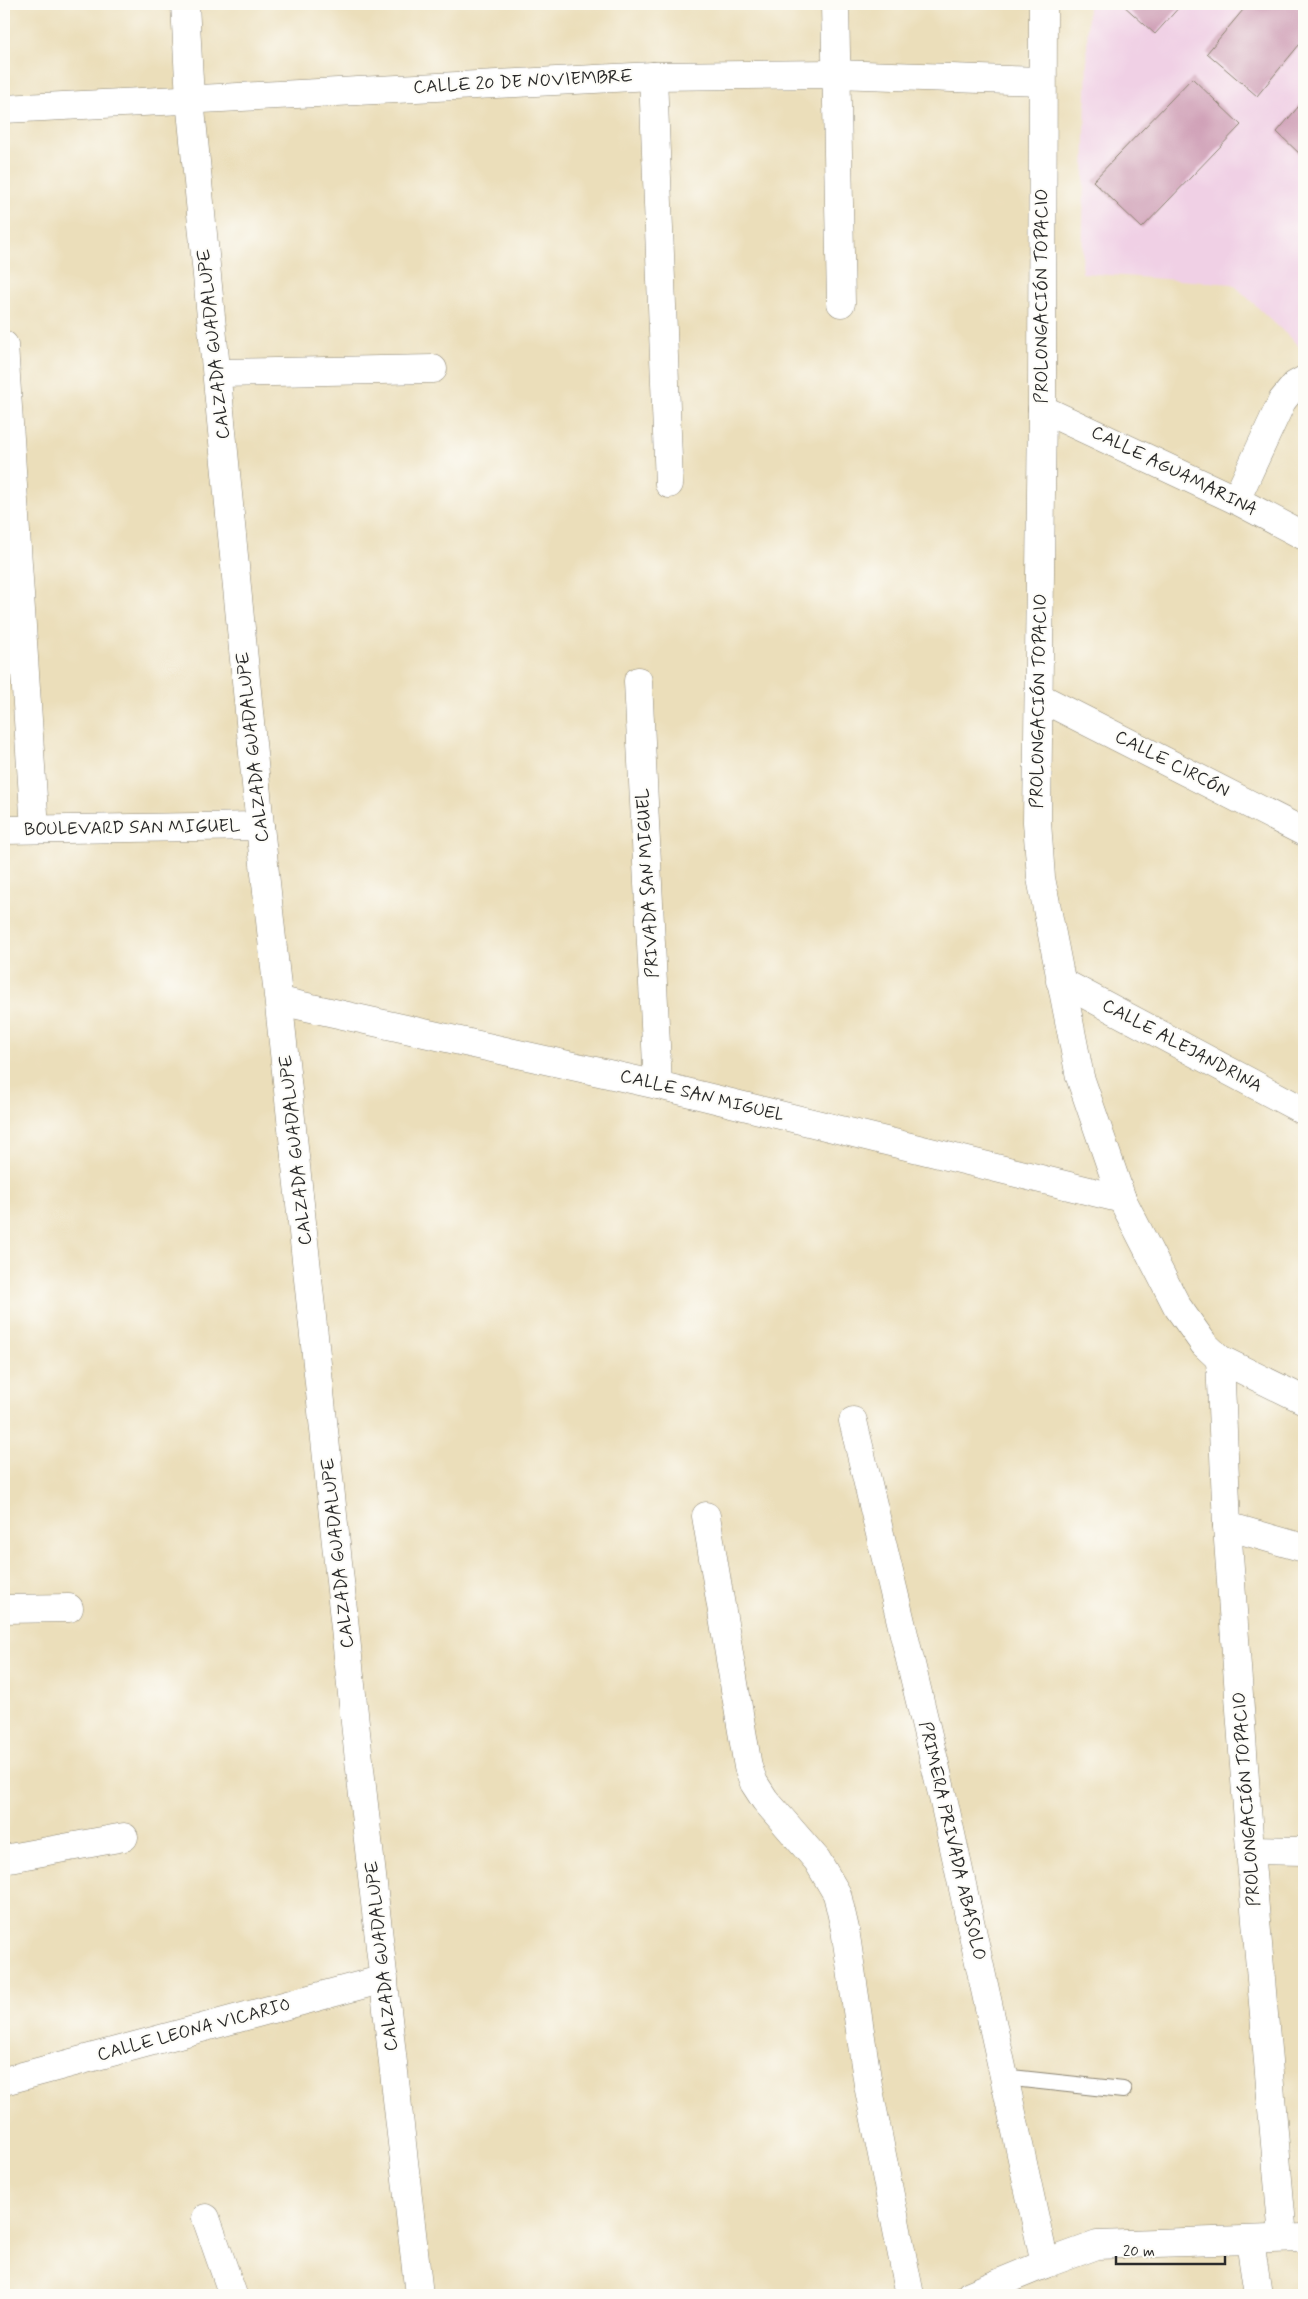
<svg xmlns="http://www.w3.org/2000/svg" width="1308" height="2299" viewBox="0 0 1308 2299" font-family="Mynerve,sans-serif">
	<rect width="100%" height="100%" fill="#fdfcf7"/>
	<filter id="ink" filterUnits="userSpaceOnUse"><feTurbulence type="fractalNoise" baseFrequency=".02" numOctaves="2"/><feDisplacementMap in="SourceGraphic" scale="10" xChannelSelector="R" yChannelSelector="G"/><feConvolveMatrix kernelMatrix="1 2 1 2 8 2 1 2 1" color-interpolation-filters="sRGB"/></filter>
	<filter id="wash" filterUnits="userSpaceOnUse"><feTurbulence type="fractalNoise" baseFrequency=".0096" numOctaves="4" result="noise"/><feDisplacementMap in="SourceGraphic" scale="20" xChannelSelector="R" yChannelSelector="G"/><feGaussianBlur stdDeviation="1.12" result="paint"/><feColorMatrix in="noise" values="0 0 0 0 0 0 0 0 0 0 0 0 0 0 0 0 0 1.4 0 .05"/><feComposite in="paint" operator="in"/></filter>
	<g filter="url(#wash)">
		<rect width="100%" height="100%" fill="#ebdeba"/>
		<!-- built -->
		<polygon fill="#f0d0e5" points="1088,4 1304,4 1304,351 1233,284 1082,273"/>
		<g id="blocks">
			<!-- building -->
			<g fill="#cf9fb6">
				<polygon points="1122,4 1182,4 1155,34"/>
				<polygon points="1248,4 1304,4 1304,39 1257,96 1207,53"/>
				<polygon points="1192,78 1241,125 1142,228 1093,181"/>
				<polygon points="1304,100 1304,158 1277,132"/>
			</g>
		</g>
	</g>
	<g filter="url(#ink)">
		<use href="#blocks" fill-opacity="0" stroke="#8b8472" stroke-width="1"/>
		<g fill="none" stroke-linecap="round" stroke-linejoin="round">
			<!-- lane casing -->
			<g stroke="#8b8472" stroke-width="18">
				<polyline id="lane" points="1003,2077 1123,2090"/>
			</g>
			<!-- street casing -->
			<g stroke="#8b8472" stroke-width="29">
				<g id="street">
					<polyline points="185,4 190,99 260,826 358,1751 419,2295"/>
					<polyline points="835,4 841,303"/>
					<polyline points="1043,4 1042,409 1037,822 1041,878 1080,1077 1122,1199 1177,1306 1204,1344 1220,1359 1304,1400"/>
					<polyline points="653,76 669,484"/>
					<polyline points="4,109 653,76 835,74 1042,81"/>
					<polyline points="4,345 35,829"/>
					<polyline points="217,373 433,369"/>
					<polyline points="1042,409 1236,500 1304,536"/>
					<polyline points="1236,500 1282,401 1295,385 1304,380"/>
					<polyline points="638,681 658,1085"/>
					<polyline points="1039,697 1304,832"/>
					<polyline points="4,830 260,826"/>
					<polyline points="1060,981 1304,1111"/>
					<polyline points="280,1001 658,1085 1122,1199"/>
					<polyline points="1220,1359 1227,1526 1250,1850 1283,2238"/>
					<polyline points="853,1421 944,1802 1045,2264"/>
					<polyline points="706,1516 748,1767 754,1783 765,1800 817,1860 837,1894 845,1929 868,2085 910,2295"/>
					<polyline points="1227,1526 1304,1548"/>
					<polyline points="4,1609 69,1608"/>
					<polyline points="1250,1850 1304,1851"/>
					<polyline points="4,1859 124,1837"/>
					<polyline points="4,2081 384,1979"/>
					<polyline points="206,2218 233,2295"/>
					<polyline points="1250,2241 1258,2295"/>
					<polyline points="970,2295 1045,2264 1097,2245 1304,2238"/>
				</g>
			</g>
			<!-- lane -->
			<use href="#lane" stroke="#fff" stroke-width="16"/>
			<!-- street -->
			<use href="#street" stroke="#fff" stroke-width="28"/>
		</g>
	</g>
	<g text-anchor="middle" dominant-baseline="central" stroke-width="4" stroke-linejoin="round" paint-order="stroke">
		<!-- street labels -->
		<g font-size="18" fill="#2b2b2b" stroke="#fdfcf7">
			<text transform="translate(523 82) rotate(-3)">CALLE 20 DE NOVIEMBRE</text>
			<text transform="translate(1042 296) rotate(-90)">PROLONGACIÓN TOPACIO</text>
			<text transform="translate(214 344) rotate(-96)">CALZADA GUADALUPE</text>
			<text transform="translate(1174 471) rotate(26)">CALLE AGUAMARINA</text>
			<text transform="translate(1039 701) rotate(-89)">PROLONGACIÓN TOPACIO</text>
			<text transform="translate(253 747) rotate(-96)">CALZADA GUADALUPE</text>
			<text transform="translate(1172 764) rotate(27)">CALLE CIRCÓN</text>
			<text transform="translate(132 828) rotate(-1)">BOULEVARD SAN MIGUEL</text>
			<text transform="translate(648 883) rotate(-93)">PRIVADA SAN MIGUEL</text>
			<text transform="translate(1182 1046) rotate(28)">CALLE ALEJANDRINA</text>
			<text transform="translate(702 1096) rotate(14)">CALLE SAN MIGUEL</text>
			<text transform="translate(296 1150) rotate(-96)">CALZADA GUADALUPE</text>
			<text transform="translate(338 1553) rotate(-96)">CALZADA GUADALUPE</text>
			<text transform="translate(1247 1799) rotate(-94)">PROLONGACIÓN TOPACIO</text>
			<text transform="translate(952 1841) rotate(77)">PRIMERA PRIVADA ABASOLO</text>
			<text transform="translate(382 1956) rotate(-96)">CALZADA GUADALUPE</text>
			<text transform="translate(194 2030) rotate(-15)">CALLE LEONA VICARIO</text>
		</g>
	</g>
	<!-- margin -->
	<rect width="1308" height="2299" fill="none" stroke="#fdfcf7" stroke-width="20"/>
	<!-- scale -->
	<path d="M1116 2256v8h109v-8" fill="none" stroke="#2b2b2b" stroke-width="2.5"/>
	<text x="1123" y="2256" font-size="15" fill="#2b2b2b" stroke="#fdfcf7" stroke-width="4" paint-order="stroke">20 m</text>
</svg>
